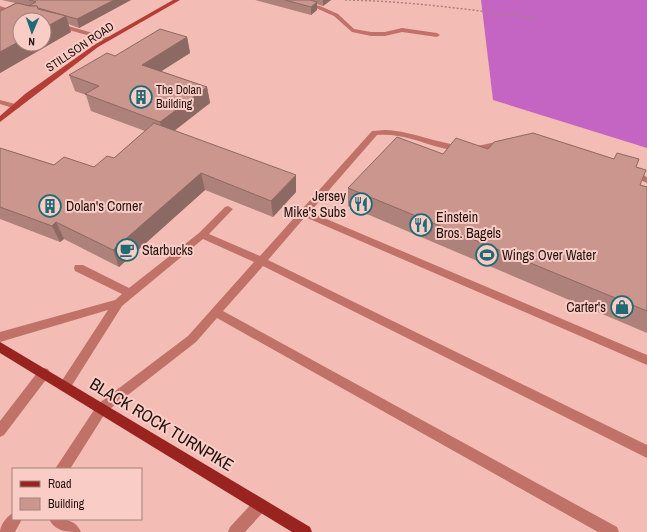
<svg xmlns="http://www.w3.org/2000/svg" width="647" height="532" viewBox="0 0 647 532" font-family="'Archivo Narrow',sans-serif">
	<rect width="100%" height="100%" fill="#f3bdb5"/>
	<!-- forest -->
	<polygon fill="#c465c3" points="481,0 647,0 647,148 493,100"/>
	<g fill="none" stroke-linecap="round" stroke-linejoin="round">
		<!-- path -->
		<path stroke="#ab817b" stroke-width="1.5" stroke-dasharray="2 2" stroke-linecap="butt" d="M345,0c65,1 129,10 194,19"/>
		<!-- service -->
		<g fill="#c17268" fill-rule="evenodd">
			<polygon points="287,0 297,0 320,6 338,14 354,29 371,32 385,32 402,28 437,33 440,35 437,37 402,32 385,36 371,36 352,32 334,16 316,8"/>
			<polygon points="0,6 18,12 19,13 16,15 0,10"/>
			<polygon points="44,19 110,38 111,39 108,41 44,23 44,20 42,20"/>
			<polygon points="0,100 19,105 20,107 16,109 0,104"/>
			<path d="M385,130c31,1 60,18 92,16 8,-1 24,-7 30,-2l-1,2c-23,5 -45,7 -68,1 -20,-6 -39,-14 -61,-12l-67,77 337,143v10l-342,-148 -37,43 379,185v13l-384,-192 -40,45 394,216 2,5h-21l-381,-214 -21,24 -90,70 -36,57h-15l43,-65 90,-68 66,-74 -51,-23 -81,67 -53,84 -4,1 -4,-1 -2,-4 2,-4 47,-72 -108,32v-10l115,-32 7,-6 -47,-23 -1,-3 1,-3h8l46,23 70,-55 26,-26 3,-1 5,3 -24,25 51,22 112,-125z"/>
			<polygon points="631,169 647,177 647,183 628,174 627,172 628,170"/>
			<polygon points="44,368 48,369 50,373 48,377 4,435 0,437 0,421 40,369"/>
			<polygon points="260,498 265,500 267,505 265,510 245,532 228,532 230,527 255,500"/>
			<path d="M13,513v6h9l-7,13h-15c0,-7 7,-16 13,-19z"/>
			<path d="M49,519c13,0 26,-1 32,13 -13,0 -26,0 -32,-13z"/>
		</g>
		<!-- secondary -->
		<polygon fill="#b43d35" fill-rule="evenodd" points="173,0 180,0 98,47 0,122 0,116 25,94 94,45"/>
		<!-- primary -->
		<polygon fill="#99231e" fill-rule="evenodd" points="0,342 310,527 312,532 292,532 0,353"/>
	</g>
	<!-- wall -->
	<g fill="#ae817a">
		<polygon points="2,0 131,0 79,28 68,24 71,32 0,73 0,11 15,3"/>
		<polygon points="255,0 331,0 323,6 317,4 317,10 311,15"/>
		<polygon points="187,37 190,53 161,71 207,87 210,103 174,130 296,192 273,217 205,190 119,267 64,239 60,242 0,219 0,148 54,165 94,167 114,158 145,131 91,111 86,95 75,91 69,75 115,56"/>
		<polygon points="488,149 636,167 640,185 647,187 647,333 348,206 348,188 443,154"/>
	</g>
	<!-- shaded-wall -->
	<g fill="#8d6963">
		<polygon points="114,0 131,0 79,28 77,19"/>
		<polygon points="323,0 331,0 323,6"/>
		<polygon points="317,2 317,10 311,15 311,7"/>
		<polygon points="66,16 71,32 0,73 0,52 20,41 20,44 44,44 44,28"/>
		<polygon points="187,37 190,53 146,81 142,65"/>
		<polygon points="207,87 210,103 164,139 160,122"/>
		<polygon points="201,173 205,190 119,267 113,250"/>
		<polygon points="296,175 296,192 273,217 271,201"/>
		<polygon points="56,222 64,239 60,242 52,226"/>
	</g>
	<!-- building -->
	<g fill="#ca968e" stroke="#8d6963">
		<polygon points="29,0 114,0 77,19 38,8 37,6 28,6 36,2"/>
		<polygon points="285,0 310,0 317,2 311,7"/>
		<polygon points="17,3 29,6 37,6 38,9 66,16 44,28 44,20 20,20 20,41 0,52 0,11"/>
		<polygon points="160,29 187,37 142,65 207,87 160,122 85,94 99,86 69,75 107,53 115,56"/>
		<polygon points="154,123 296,175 271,201 201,173 113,250 56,222 52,226 0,207 0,148 54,165 64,157 94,167 107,156 114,158"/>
		<polygon points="533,133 614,159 617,153 639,159 636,167 646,170 640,185 647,187 647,311 348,188 397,137 443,154 456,138 488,149 494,142"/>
	</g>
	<!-- icons -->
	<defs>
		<g id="building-ring" transform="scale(1.15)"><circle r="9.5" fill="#f9cdc6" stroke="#1f6a74" stroke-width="1.5"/><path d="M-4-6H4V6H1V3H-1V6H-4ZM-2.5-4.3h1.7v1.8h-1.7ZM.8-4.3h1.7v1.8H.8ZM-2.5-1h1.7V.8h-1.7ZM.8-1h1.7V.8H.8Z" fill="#1f6a74"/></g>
		<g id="restaurant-ring" transform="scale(1.15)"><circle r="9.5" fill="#f9cdc6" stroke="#1f6a74" stroke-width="1.5"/><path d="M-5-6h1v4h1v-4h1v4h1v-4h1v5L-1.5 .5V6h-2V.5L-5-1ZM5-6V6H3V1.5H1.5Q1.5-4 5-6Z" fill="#1f6a74"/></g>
		<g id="cafe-ring" transform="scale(1.15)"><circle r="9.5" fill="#f9cdc6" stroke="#1f6a74" stroke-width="1.5"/><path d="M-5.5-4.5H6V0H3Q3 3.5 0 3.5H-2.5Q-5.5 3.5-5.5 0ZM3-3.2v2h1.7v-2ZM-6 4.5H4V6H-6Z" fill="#1f6a74"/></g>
		<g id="stadium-ring" transform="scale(1.15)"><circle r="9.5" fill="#f9cdc6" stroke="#1f6a74" stroke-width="1.5"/><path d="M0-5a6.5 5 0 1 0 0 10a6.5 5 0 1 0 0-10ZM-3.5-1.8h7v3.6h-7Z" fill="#1f6a74"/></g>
		<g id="shop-ring" transform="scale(1.15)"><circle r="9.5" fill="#f9cdc6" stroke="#1f6a74" stroke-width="1.5"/><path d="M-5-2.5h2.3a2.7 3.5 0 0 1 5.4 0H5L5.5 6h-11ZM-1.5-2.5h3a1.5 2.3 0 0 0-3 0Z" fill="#1f6a74"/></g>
	</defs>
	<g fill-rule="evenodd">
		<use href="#building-ring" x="141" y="97"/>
		<use href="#restaurant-ring" x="361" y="204"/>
		<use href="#building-ring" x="50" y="206"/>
		<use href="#restaurant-ring" x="421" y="225"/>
		<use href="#cafe-ring" x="127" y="250"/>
		<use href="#stadium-ring" x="487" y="255"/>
		<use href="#shop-ring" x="622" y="307"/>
	</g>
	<g text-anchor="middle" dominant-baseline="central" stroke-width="4" stroke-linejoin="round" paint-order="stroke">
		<!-- far-street labels -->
		<g font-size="12" fill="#23110e" stroke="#f9cdc6">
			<text transform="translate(80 47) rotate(-34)">STILLSON ROAD</text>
		</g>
		<!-- far-poi labels -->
		<g font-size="12" fill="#23110e" stroke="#f9cdc6" text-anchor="start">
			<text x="156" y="90">The Dolan<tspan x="156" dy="14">Building</tspan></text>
		</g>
		<!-- poi labels -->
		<g font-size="14" fill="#23110e" stroke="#f9cdc6" text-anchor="start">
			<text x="346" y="196" text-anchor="end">Jersey<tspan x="346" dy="16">Mike's Subs</tspan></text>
			<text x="66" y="206">Dolan's Corner</text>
			<text x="436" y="217">Einstein<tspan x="436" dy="16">Bros. Bagels</tspan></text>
			<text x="142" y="250">Starbucks</text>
			<text x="502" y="255">Wings Over Water</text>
			<text x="606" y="307" text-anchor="end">Carter's</text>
		</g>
		<!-- near-street labels -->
		<g font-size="17" fill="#23110e" stroke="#f9cdc6">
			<text transform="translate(162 424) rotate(31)">BLACK ROCK TURNPIKE</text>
		</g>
	</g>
	<!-- legend -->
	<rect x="12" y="468" width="130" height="52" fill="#f9cdc6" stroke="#a3827c"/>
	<rect x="20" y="481" width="20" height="6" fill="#99231e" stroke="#a3827c"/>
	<text x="48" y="488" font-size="12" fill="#23110e">Road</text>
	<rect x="20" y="498" width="20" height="12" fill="#ca968e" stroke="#a3827c"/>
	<text x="48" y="508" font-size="12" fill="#23110e">Building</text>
	<!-- north arrow -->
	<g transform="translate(32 32) rotate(182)"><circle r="19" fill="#f9cdc6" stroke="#a3827c"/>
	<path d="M0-3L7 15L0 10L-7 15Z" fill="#1f6a74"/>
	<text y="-6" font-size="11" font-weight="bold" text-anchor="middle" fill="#23110e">N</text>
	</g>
</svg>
